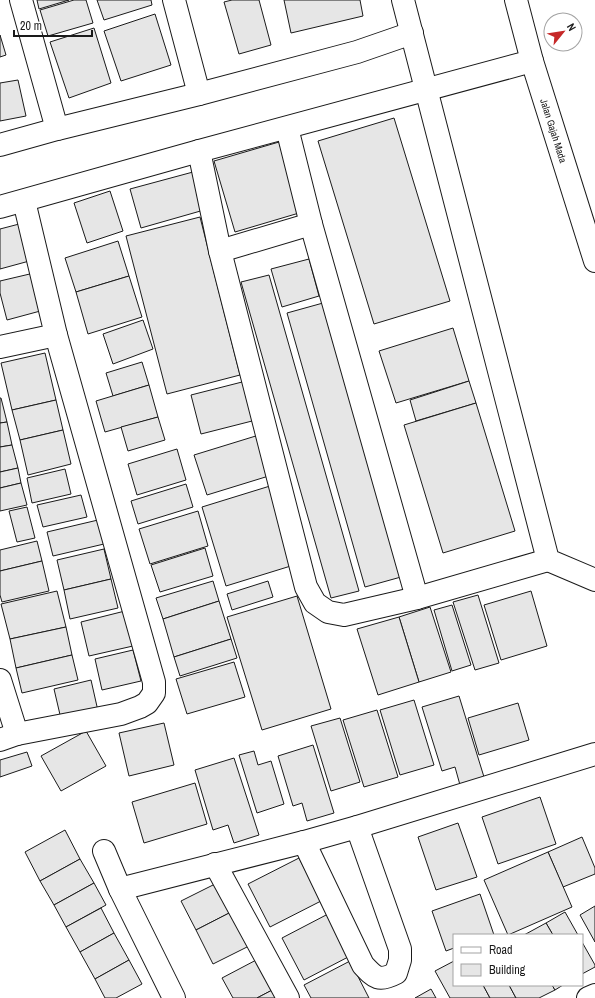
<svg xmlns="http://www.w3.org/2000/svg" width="595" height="998" viewBox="0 0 595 998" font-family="'Archivo Narrow',sans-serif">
	<rect width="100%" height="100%" fill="#fff"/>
	<!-- building -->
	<g fill="#e6e6e6" stroke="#1a1a1a">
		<polygon points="37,0 69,0 39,9"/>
		<polygon points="74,0 86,0 93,23 48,36 40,10"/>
		<polygon points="97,0 151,0 152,5 104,20"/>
		<polygon points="232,0 259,0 271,45 239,54 224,2"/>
		<polygon points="284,0 360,0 363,16 291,33"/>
		<polygon points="155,14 171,65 121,81 104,31"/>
		<polygon points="94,28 111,83 69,98 50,42"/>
		<polygon points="0,35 6,55 0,57"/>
		<polygon points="18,80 26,116 0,121 0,83"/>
		<polygon points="394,118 450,301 374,324 318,141"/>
		<polygon points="279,142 299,213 235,232 214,161"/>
		<polygon points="193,172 204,210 141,228 130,189"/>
		<polygon points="110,191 123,231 87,243 74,203"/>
		<polygon points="200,217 240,375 167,394 126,236"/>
		<polygon points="23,223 33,260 0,269 0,229"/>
		<polygon points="118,241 129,276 76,292 65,258"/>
		<polygon points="309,259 319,296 282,307 271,269"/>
		<polygon points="34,273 44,310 7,320 0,293 0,281"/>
		<polygon points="269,275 359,591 331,598 241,282"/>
		<polygon points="129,276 142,317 88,334 76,292"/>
		<polygon points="323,303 401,577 365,587 287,313"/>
		<polygon points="143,320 153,349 113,364 103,334"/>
		<polygon points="453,328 469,381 396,403 379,351"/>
		<polygon points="45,353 56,400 12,410 1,363"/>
		<polygon points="142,362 149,385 113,396 106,373"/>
		<polygon points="246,381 256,420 201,434 191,395"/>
		<polygon points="469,381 476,403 416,421 410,400"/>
		<polygon points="149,385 158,417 105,432 96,401"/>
		<polygon points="0,398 1,398 7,422 0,423"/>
		<polygon points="56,400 63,430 20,440 12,410"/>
		<polygon points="476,403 515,531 443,553 404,425"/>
		<polygon points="158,417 165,440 128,451 121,427"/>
		<polygon points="7,422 12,445 0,447 0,423"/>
		<polygon points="63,430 71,464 28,475 20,440"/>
		<polygon points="259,435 272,475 207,495 194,455"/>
		<polygon points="12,445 18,468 0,472 0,447"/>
		<polygon points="177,449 186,480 137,495 128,464"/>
		<polygon points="18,468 21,483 0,488 0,472"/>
		<polygon points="65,469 71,494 32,503 27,478"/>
		<polygon points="21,483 27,505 0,511 0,488"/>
		<polygon points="186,484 193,507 138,524 131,501"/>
		<polygon points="270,486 294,565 226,586 202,507"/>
		<polygon points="81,495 87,517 43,527 37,505"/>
		<polygon points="27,507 35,538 17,542 9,511"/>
		<polygon points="198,511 208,546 150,564 139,529"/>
		<polygon points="98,520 104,544 53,556 47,532"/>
		<polygon points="37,541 42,561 0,571 0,550"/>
		<polygon points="205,548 213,576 160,592 151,565"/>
		<polygon points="104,549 111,579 64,590 57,560"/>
		<polygon points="42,561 49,591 2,602 0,595 0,571"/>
		<polygon points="111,579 118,608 70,619 64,590"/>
		<polygon points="213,581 219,601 163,619 156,598"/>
		<polygon points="268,581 273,597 232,610 227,594"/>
		<polygon points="57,591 66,627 10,639 1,604"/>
		<polygon points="531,591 547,646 501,660 484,605"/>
		<polygon points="478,595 499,663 475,670 453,602"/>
		<polygon points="297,596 331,709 262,730 227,617"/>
		<polygon points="219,601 231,639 174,657 163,619"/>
		<polygon points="452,605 471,665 452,671 434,610"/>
		<polygon points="430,607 451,672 419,682 399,617"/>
		<polygon points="125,611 133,646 89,656 81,622"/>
		<polygon points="399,617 419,682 378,695 357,629"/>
		<polygon points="66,627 72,655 16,668 10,639"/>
		<polygon points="231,639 237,658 180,676 174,657"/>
		<polygon points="133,650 141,681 102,690 95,659"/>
		<polygon points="72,655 78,680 22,693 16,668"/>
		<polygon points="234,662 245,697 187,714 176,679"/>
		<polygon points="91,680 98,711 61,719 54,689"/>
		<polygon points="459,696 484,777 460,785 455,767 442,771 422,707"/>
		<polygon points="414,700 434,765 400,775 380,710"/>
		<polygon points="518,703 529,740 479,755 468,718"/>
		<polygon points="377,710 398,777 364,787 343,720"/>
		<polygon points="340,718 360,782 331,791 311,726"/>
		<polygon points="164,723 174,765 129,776 119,733"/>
		<polygon points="86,731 106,766 61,791 41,756"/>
		<polygon points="313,745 334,813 307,821 302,803 293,806 278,756"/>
		<polygon points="254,751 258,765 271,761 284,804 257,813 239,755"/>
		<polygon points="27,752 32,766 0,777 0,760"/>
		<polygon points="234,758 259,835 234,843 228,825 213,830 195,770"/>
		<polygon points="195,783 207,824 144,843 132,802"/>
		<polygon points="540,797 556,844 498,864 482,817"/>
		<polygon points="458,823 477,877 436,890 418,837"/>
		<polygon points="65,830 80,859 40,881 25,852"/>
		<polygon points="582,837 595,868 595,874 563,887 548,852"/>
		<polygon points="548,852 572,907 508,935 484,880"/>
		<polygon points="299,858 321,901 270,927 248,884"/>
		<polygon points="80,859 94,883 54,905 40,881"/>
		<polygon points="221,881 235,910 196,930 181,901"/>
		<polygon points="94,883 106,905 66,927 54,905"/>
		<polygon points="480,894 494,935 454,935 454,948 446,951 432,911"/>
		<polygon points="595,906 595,942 580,915"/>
		<polygon points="101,908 114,933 80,952 66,927"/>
		<polygon points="235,910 253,944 213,964 196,930"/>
		<polygon points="565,912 578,935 553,935 546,923"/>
		<polygon points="328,914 350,956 304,980 282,938"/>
		<polygon points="546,923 553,935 524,935"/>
		<polygon points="114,933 129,960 95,979 80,952"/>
		<polygon points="582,942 595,965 595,967 582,974"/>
		<polygon points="260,958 276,988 257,998 233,998 222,978"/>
		<polygon points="129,960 142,984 116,998 105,998 95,979"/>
		<polygon points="350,961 369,998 311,998 304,985"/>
		<polygon points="454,961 454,985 483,985 490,998 450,998 435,971"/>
		<polygon points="483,985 509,985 516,998 490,998"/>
		<polygon points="509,985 552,985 555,990 539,998 516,998"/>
		<polygon points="552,985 563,985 555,990"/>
		<polygon points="276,988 281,998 257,998"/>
		<polygon points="431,989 436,998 415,998"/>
	</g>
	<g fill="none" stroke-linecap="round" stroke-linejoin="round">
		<!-- minor casing -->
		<g stroke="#1a1a1a" stroke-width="24">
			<g id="minor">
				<polyline points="21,0 57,129"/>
				<polyline points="174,0 199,94"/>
				<polyline points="403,0 548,560 595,580"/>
				<polyline points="287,128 311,224 417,598"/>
				<polyline points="0,145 57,129 199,94 357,52 412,33"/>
				<polyline points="199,151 220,251 306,587 315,603 328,612 344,615 417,598 548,560"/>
				<polyline points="0,207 199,151 532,61"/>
				<polyline points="220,251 311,224"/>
				<polyline points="0,347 56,335 24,201"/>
				<polyline points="0,680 17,734"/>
				<polyline points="0,740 17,734 121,714 140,707 147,703 154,693 154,682 56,335"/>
				<path d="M304,842l59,123c12,13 16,17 33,8l4,-13v-11l-43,-122"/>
				<polyline points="104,851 120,889 174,998"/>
				<polyline points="215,864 288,998"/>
				<polyline points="120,889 304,842 357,827 595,754"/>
				<polyline points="588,998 595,995"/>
			</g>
		</g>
		<!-- trunk casing -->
		<g stroke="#1a1a1a" stroke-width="24">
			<g id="trunk">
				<path id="s1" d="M516,0l16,61 63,200"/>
			</g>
		</g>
		<!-- minor -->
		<use href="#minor" stroke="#fff" stroke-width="22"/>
		<!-- trunk -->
		<use href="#trunk" stroke="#fff" stroke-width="22"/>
	</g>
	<g text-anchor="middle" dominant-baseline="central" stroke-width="3" stroke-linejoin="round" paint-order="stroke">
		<!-- street labels -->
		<g font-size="10" fill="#1a1a1a" stroke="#fff">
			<text stroke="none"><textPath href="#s1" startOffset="136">Jalan Gajah Mada</textPath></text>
		</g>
	</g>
	<!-- legend -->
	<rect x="453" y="934" width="130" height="52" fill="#ffffff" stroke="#a3a3a3"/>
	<rect x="461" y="947" width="20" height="6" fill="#ffffff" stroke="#a3a3a3"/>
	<text x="489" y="954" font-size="12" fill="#1a1a1a">Road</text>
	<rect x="461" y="964" width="20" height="12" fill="#e6e6e6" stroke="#a3a3a3"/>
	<text x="489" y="974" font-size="12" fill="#1a1a1a">Building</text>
	<!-- north arrow -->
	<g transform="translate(563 32) rotate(60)"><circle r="19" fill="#ffffff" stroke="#a3a3a3"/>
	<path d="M0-3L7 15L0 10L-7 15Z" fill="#c62828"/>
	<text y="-6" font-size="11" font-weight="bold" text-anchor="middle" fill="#1a1a1a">N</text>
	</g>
	<!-- scale -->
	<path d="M14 30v6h78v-6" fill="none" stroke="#1a1a1a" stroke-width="2"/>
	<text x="20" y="30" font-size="12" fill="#1a1a1a" stroke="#ffffff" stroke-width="3" paint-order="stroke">20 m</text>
</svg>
